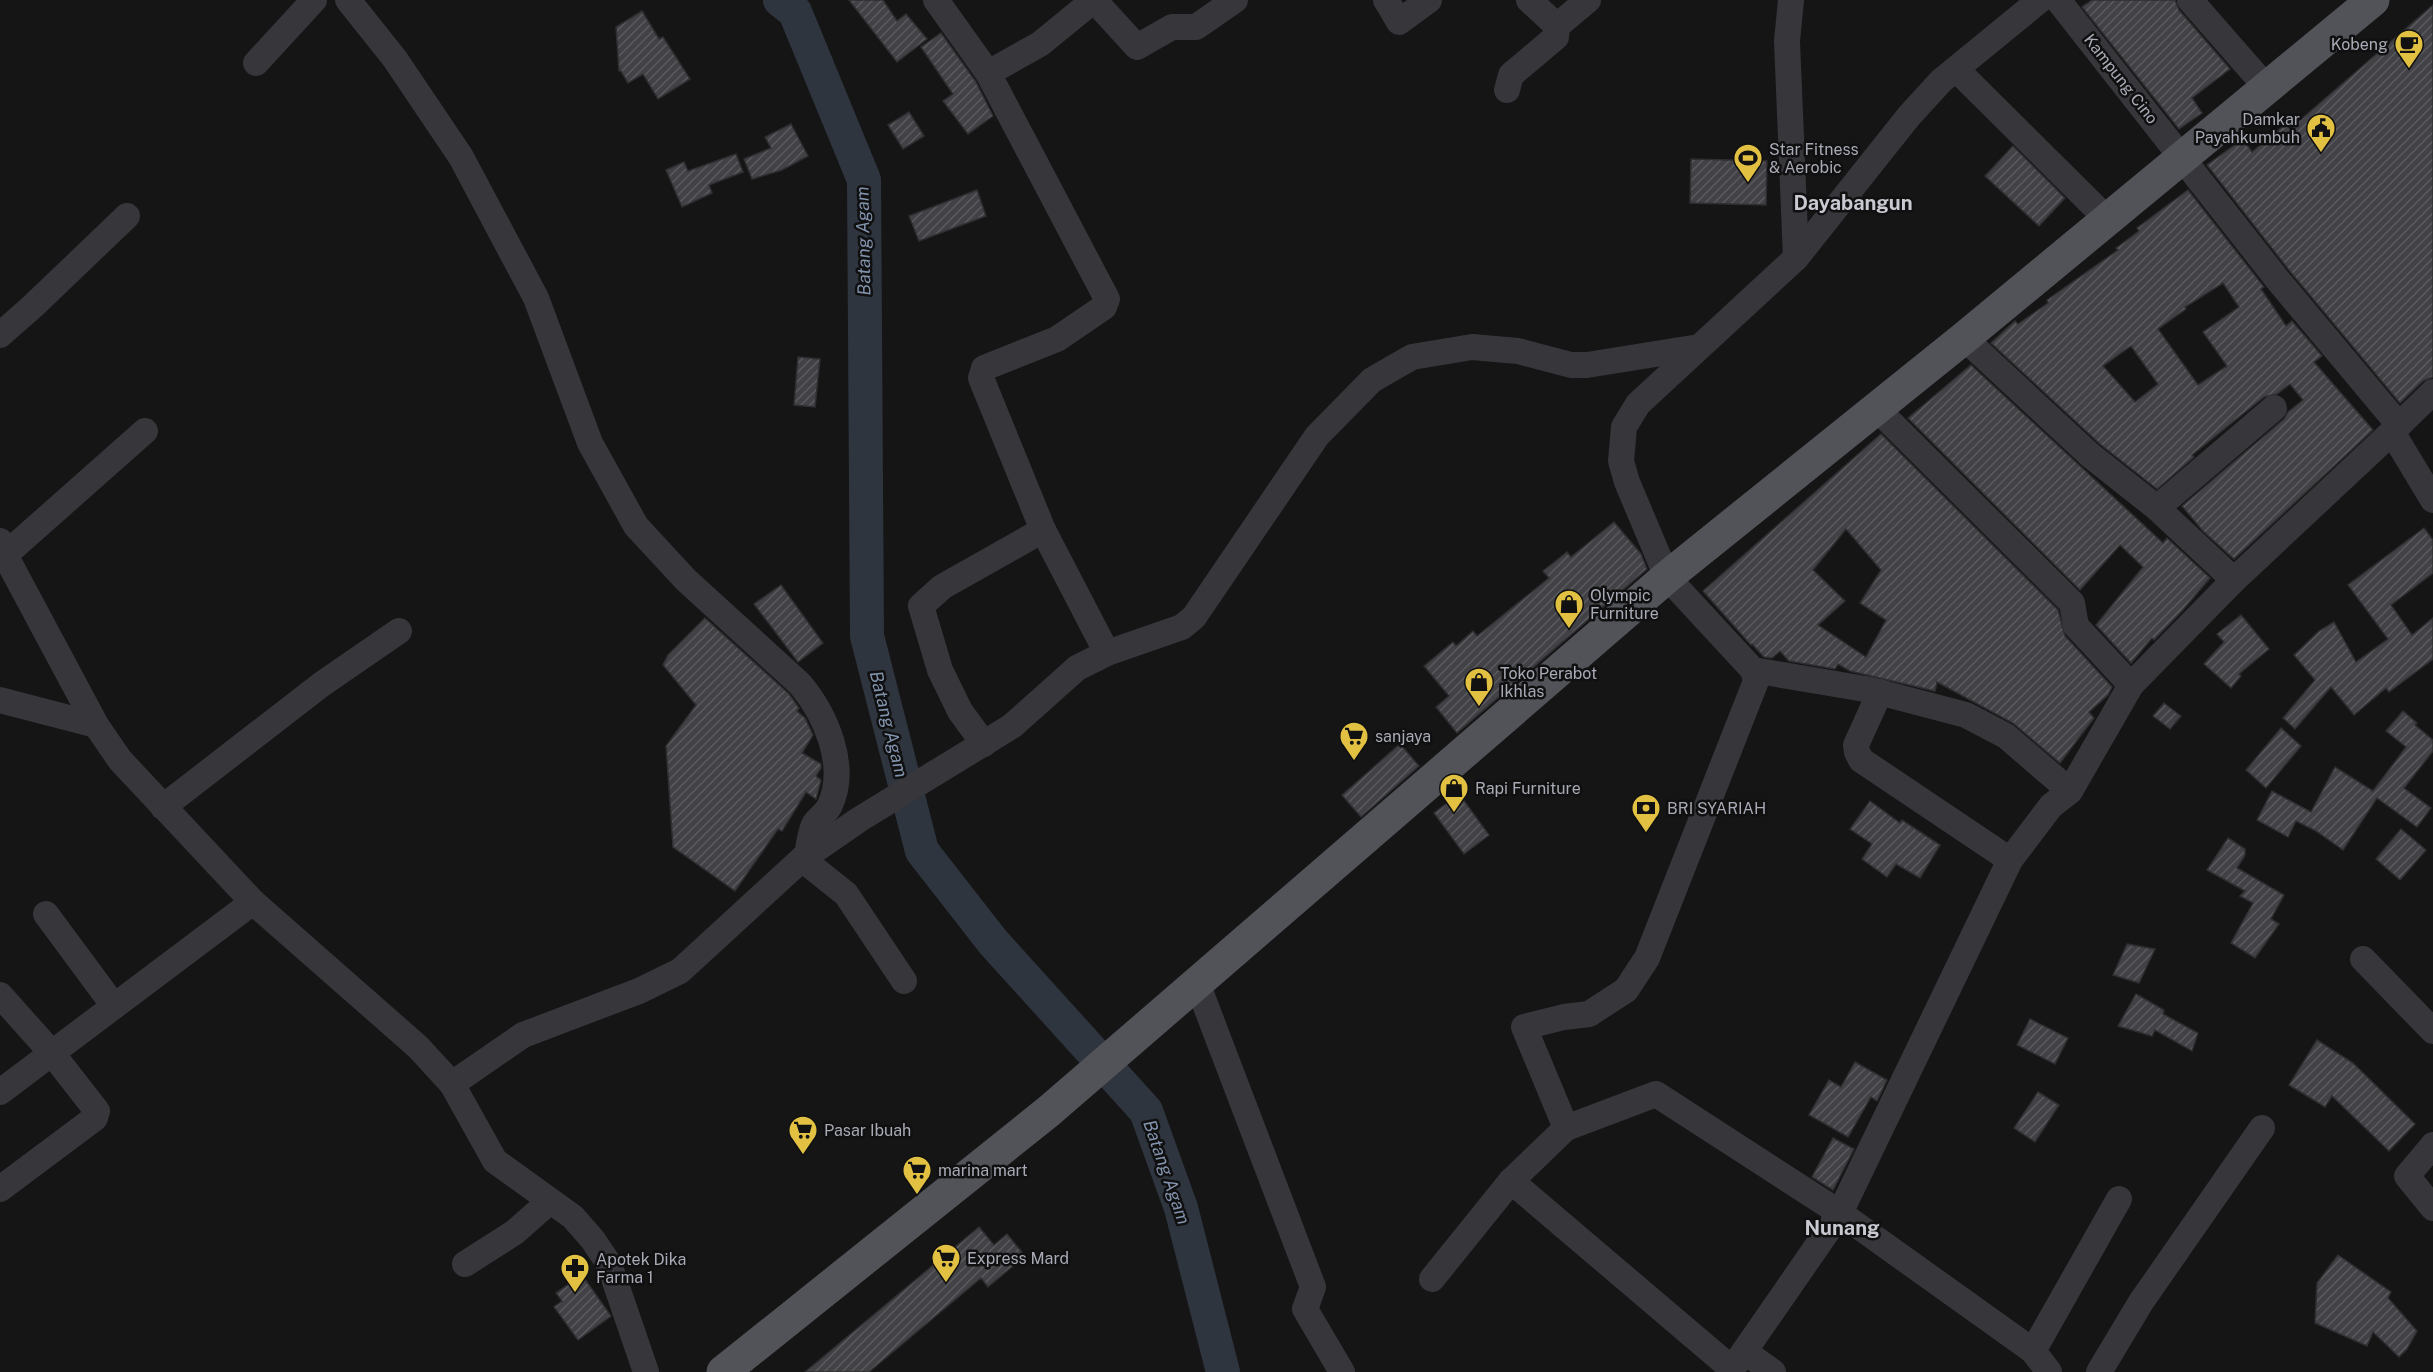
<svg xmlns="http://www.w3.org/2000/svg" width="2433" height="1372" viewBox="0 0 2433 1372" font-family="'Public Sans',sans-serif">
	<defs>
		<pattern id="building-hatch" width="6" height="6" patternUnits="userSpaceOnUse" patternTransform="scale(1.5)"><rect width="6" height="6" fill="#424246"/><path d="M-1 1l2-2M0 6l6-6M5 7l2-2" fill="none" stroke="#5a5b5e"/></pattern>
	</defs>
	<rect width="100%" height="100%" fill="#151516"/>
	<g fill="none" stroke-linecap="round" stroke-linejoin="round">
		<!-- river -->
		<polyline stroke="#2f353e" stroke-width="34" points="780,0 795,12 864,180 867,636 922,851 993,942 1146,1111 1181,1208 1223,1372"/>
	</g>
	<!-- building -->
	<g fill="url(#building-hatch)" stroke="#2f2f32" stroke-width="1.5" fill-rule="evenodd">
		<polygon points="849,0 883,0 897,21 906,14 927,39 897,62"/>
		<polygon points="2092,0 2175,0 2179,10 2230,69 2192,98 2202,113 2179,129 2082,7"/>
		<polygon points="2433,5 2433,377 2423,381 2400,403 2289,270 2207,165 2243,139 2252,152 2286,124 2290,129"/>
		<polygon points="642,11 659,39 663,37 690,79 658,99 643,74 628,83 621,71 619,71 616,27"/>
		<polygon points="941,33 976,82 993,116 968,134 943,101 953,94 921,47"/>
		<polygon points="909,112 924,136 903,149 888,125"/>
		<polygon points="791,124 808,156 782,170 752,179 744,159 771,148 765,137"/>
		<polygon points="2013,146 2065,198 2039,226 1985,176"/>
		<polygon points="736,154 743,172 709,185 712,193 682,207 666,170 684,162 688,171"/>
		<polygon points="1691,159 1767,161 1766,205 1690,203"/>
		<polygon points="977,190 986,216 919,241 909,216"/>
		<path d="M2188,190l76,97 -3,2 25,37 6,-5 30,35 -8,6 59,68 -139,129 -31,-28 -21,-25 102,-87 4,-7 15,-12 -13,-16 -13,10 -13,3 -72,58 2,2 -37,32 -57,-45 -109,-101 24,-22 3,3 30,-21 -1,-3 71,-50 -2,-2 23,-17 -2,-3zM2223,283l16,24 -36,25 24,34 -29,19 -40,-56 28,-20 -1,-2zM2131,346l27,38 -23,18 -32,-36z"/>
		<polygon points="798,357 820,359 815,407 794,405"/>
		<polygon points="1971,365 2163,543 2167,538 2210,578 2182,611 2154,640 2152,638 2131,663 2096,625 2143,567 2120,545 2080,590 1908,418"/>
		<path d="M1881,434l177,176 7,26 47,51 -4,8 -19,17 5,6 -34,45 -47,-40 -76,-41 -2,9 -85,-20 -12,-7 -3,5 -46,-8 -9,-10 -8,7 -8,-1 -12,-13 -1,1 -48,-54zM1846,529l35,41 -21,33 26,17 -20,37 -48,-32 27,-24 -32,-31z"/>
		<polygon points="1614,522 1641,554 1647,569 1457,733 1436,707 1449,696 1424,666 1453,642 1456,646 1473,631 1477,636 1549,578 1543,571 1567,552 1571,557"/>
		<polygon points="2424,528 2433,540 2433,573 2391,605 2412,635 2433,618 2433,659 2389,692 2386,688 2354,715 2331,687 2295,729 2283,718 2315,680 2294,655 2319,631 2334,622 2356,662 2388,639 2348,585"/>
		<polygon points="781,585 823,643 798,662 754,604"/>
		<polygon points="2241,615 2269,649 2239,674 2241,676 2231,688 2204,664 2224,642 2217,634"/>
		<polygon points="705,618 789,694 799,708 797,711 805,718 813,735 802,753 821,764 821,768 816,776 821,780 816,799 806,792 782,831 778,829 735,891 673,847 666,746 696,705 663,665 668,655"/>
		<polygon points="2164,703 2181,716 2170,729 2153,716"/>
		<polygon points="2403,711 2417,723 2415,725 2433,740 2433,751 2404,788 2431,808 2417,827 2377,798 2343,850 2316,831 2296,821 2288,837 2257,820 2272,791 2311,812 2335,767 2373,791 2406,747 2386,731"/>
		<polygon points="2281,728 2301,746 2266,788 2246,770"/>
		<polygon points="1400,744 1419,766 1361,817 1342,795"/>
		<polygon points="1459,794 1489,835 1464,854 1434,813"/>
		<polygon points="1870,801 1900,823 1902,820 1940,845 1920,878 1896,864 1887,877 1862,859 1872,844 1850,829"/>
		<polygon points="2401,829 2426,850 2400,880 2376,859"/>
		<polygon points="2228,838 2245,849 2245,855 2237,868 2284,895 2271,919 2279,924 2255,958 2231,943 2253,903 2240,896 2245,891 2207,870"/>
		<polygon points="2127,944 2155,949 2139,983 2113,975"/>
		<polygon points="2136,994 2164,1010 2163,1014 2198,1033 2192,1051 2155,1030 2152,1036 2118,1026"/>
		<polygon points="2030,1019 2068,1038 2055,1064 2017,1045"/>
		<polygon points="2317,1040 2353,1063 2415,1124 2389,1151 2332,1096 2325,1107 2289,1085"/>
		<polygon points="1855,1062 1887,1080 1877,1101 1871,1097 1848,1137 1809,1115 1829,1080 1841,1087"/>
		<polygon points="2038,1092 2059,1105 2035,1142 2014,1128"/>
		<polygon points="1833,1138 1854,1149 1833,1190 1812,1177"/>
		<polygon points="979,1227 994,1245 1007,1234 1025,1256 988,1287 981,1278 869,1372 805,1372"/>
		<polygon points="2338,1255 2391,1292 2388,1298 2417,1331 2407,1349 2399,1357 2373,1332 2367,1346 2315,1323 2317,1283"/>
		<polygon points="582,1275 611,1316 578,1340 554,1307 562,1301 556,1293"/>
	</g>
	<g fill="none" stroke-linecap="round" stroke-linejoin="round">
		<!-- minor -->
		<g stroke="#36363b" stroke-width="26">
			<path d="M348,0l47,59 66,98 75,141 54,145 46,83 50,54 114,104c26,31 48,82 30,121 -3,7 -10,12 -15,18 -5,8 -6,22 -8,32"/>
			<polyline points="936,0 988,73 1107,299 1104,307 1057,339 984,368 981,378 1043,530 942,587 921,606 940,670 960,711 984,744"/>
			<polyline points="1094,0 1137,47 1172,27 1196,27 1235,0"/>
			<polyline points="1386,0 1399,22 1429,0"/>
			<polyline points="1529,0 1557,26"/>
			<polyline points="1791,0 1787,41 1796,258 1638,404 1624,427 1621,461 1627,482 1667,577 1753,670 1871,690 1966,715 2006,736 2070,791"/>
			<polyline points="2058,0 2277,279 2399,425 2392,432 2433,500"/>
			<polyline points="2190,0 2267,88"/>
			<polyline points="256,63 314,0"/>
			<polyline points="1956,69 2108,220"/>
			<polyline points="988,73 1040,44 1094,0"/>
			<polyline points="1507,90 1511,75 1556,37 1557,26 1588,0"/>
			<polyline points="1796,258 1909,116 1941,81 2040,0"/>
			<polyline points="0,335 33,306 127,216"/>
			<polyline points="1964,338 2090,455 2157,508 2234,580 2392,432"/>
			<polyline points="1876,408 2072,603 2076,626 2131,685"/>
			<polyline points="2399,425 2433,392"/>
			<polyline points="2157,508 2274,408"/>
			<polyline points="1043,530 1107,653"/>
			<polyline points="0,541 5,555 96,725 120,760 253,902 418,1047 452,1084 495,1161 573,1217 593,1240 609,1264 646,1372"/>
			<polyline points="5,555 145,431"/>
			<polyline points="1880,692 1856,745 1857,752 1861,760 2010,860"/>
			<polyline points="0,700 96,725"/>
			<polyline points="163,807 322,684 399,631"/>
			<polyline points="802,859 846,894 904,981"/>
			<polyline points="46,914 114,1006"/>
			<polyline points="2363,959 2433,1031"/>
			<polyline points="1197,983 1313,1287 1305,1309 1342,1372"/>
			<polyline points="0,995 51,1052 97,1111 95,1118 0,1189"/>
			<polyline points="452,1084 523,1035 639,991 680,971 802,859 860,819 1012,726 1077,668 1107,653 1182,627 1194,617 1317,436 1372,380 1412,357 1472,347 1518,351 1571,365 1587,365 1699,347"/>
			<polyline points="0,1092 253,902"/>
			<polyline points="1566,1128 1524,1027 1564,1017 1589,1014 1626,990 1647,958 1756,681 1753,670"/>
			<polyline points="2433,1145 2407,1176 2433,1208"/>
			<polyline points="1511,1181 1732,1369"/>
			<polyline points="465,1264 515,1232 550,1201"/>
			<polyline points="1432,1279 1511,1181 1566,1128 1656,1094 1840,1213 1730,1372"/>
			<polyline points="2033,1351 2119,1199"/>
			<polyline points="1745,1352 1773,1372"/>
			<polyline points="2049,1372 2033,1351 1840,1213 2010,860 2051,806 2070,791 2131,685 2234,580"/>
			<polyline points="2099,1372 2141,1302 2262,1128"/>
		</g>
		<!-- major -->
		<polyline stroke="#525359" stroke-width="33" points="723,1372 1049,1111 1667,577 1964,338 2373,0"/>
	</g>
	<!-- icons -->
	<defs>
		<g id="cafe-pin" transform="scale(1.5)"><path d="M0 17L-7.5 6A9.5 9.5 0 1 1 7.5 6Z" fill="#e1c042" stroke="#101011"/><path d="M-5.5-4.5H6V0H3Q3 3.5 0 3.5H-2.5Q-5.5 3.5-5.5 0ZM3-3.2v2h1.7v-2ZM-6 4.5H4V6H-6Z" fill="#111"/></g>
		<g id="civic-pin" transform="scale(1.5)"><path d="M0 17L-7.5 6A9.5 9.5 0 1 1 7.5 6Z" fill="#e1c042" stroke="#101011"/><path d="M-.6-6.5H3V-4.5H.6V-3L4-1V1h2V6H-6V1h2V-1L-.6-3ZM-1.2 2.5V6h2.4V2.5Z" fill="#111"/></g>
		<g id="stadium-pin" transform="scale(1.5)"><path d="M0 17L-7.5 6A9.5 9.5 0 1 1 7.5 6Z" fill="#e1c042" stroke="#101011"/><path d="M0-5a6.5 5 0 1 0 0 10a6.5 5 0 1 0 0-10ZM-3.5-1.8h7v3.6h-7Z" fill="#111"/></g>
		<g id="shop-pin" transform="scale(1.5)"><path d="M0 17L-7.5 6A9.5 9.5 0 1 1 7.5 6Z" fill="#e1c042" stroke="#101011"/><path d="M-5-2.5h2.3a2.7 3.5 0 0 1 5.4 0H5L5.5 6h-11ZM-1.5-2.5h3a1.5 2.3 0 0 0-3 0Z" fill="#111"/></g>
		<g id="supermarket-pin" transform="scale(1.5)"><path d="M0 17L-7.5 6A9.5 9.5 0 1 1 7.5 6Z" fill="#e1c042" stroke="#101011"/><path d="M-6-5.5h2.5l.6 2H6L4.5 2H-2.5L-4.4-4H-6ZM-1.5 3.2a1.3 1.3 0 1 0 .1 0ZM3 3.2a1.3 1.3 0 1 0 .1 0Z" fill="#111"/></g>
		<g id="bank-pin" transform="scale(1.5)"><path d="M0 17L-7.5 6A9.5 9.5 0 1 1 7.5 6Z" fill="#e1c042" stroke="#101011"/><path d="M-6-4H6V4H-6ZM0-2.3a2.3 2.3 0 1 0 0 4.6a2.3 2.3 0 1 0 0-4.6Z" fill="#111"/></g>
		<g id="pharmacy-pin" transform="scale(1.5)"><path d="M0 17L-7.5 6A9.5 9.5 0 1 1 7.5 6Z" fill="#e1c042" stroke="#101011"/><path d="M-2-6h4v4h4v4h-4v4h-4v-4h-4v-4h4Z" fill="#111"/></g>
	</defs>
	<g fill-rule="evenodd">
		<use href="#cafe-pin" x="2409" y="44"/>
		<use href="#civic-pin" x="2321" y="128"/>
		<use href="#stadium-pin" x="1748" y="158"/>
		<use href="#shop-pin" x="1569" y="604"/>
		<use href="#shop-pin" x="1479" y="682"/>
		<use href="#supermarket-pin" x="1354" y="736"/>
		<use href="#shop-pin" x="1454" y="788"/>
		<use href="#bank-pin" x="1646" y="808"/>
		<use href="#supermarket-pin" x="803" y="1130"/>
		<use href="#supermarket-pin" x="917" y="1170"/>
		<use href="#supermarket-pin" x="946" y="1258"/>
		<use href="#pharmacy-pin" x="575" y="1268"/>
	</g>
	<g text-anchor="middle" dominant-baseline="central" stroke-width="5" stroke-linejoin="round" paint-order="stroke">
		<!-- poi labels -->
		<g font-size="16" fill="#a8aab5" stroke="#101011" text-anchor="start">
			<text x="2388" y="44" text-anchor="end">Kobeng</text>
			<text x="2300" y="119" text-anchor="end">Damkar<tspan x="2300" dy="18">Payahkumbuh</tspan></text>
			<text x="1769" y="149">Star Fitness<tspan x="1769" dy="18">&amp; Aerobic</tspan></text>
			<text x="1590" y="595">Olympic<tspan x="1590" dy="18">Furniture</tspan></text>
			<text x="1500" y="673">Toko Perabot<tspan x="1500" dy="18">Ikhlas</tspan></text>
			<text x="1375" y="736">sanjaya</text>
			<text x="1475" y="788">Rapi Furniture</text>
			<text x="1667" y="808">BRI SYARIAH</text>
			<text x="824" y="1130">Pasar Ibuah</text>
			<text x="938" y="1170">marina mart</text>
			<text x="967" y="1258">Express Mard</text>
			<text x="596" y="1259">Apotek Dika<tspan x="596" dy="18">Farma 1</tspan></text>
		</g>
		<!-- street labels -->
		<g font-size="16" fill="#a8aab5" stroke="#101011">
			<text transform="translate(2121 79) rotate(52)">Kampung Cino</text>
		</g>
		<!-- water labels -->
		<g font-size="18" font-style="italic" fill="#8293ad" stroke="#101011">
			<text transform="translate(863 241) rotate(-91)">Batang Agam</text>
			<text transform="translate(889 724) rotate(76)">Batang Agam</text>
			<text transform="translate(1167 1172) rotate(71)">Batang Agam</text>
		</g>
		<!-- quarter labels -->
		<g font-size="20" font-weight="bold" fill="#c8c9d1" stroke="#101011">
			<text x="1853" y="203">Dayabangun</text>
			<text x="1842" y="1228">Nunang</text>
		</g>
	</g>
</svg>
